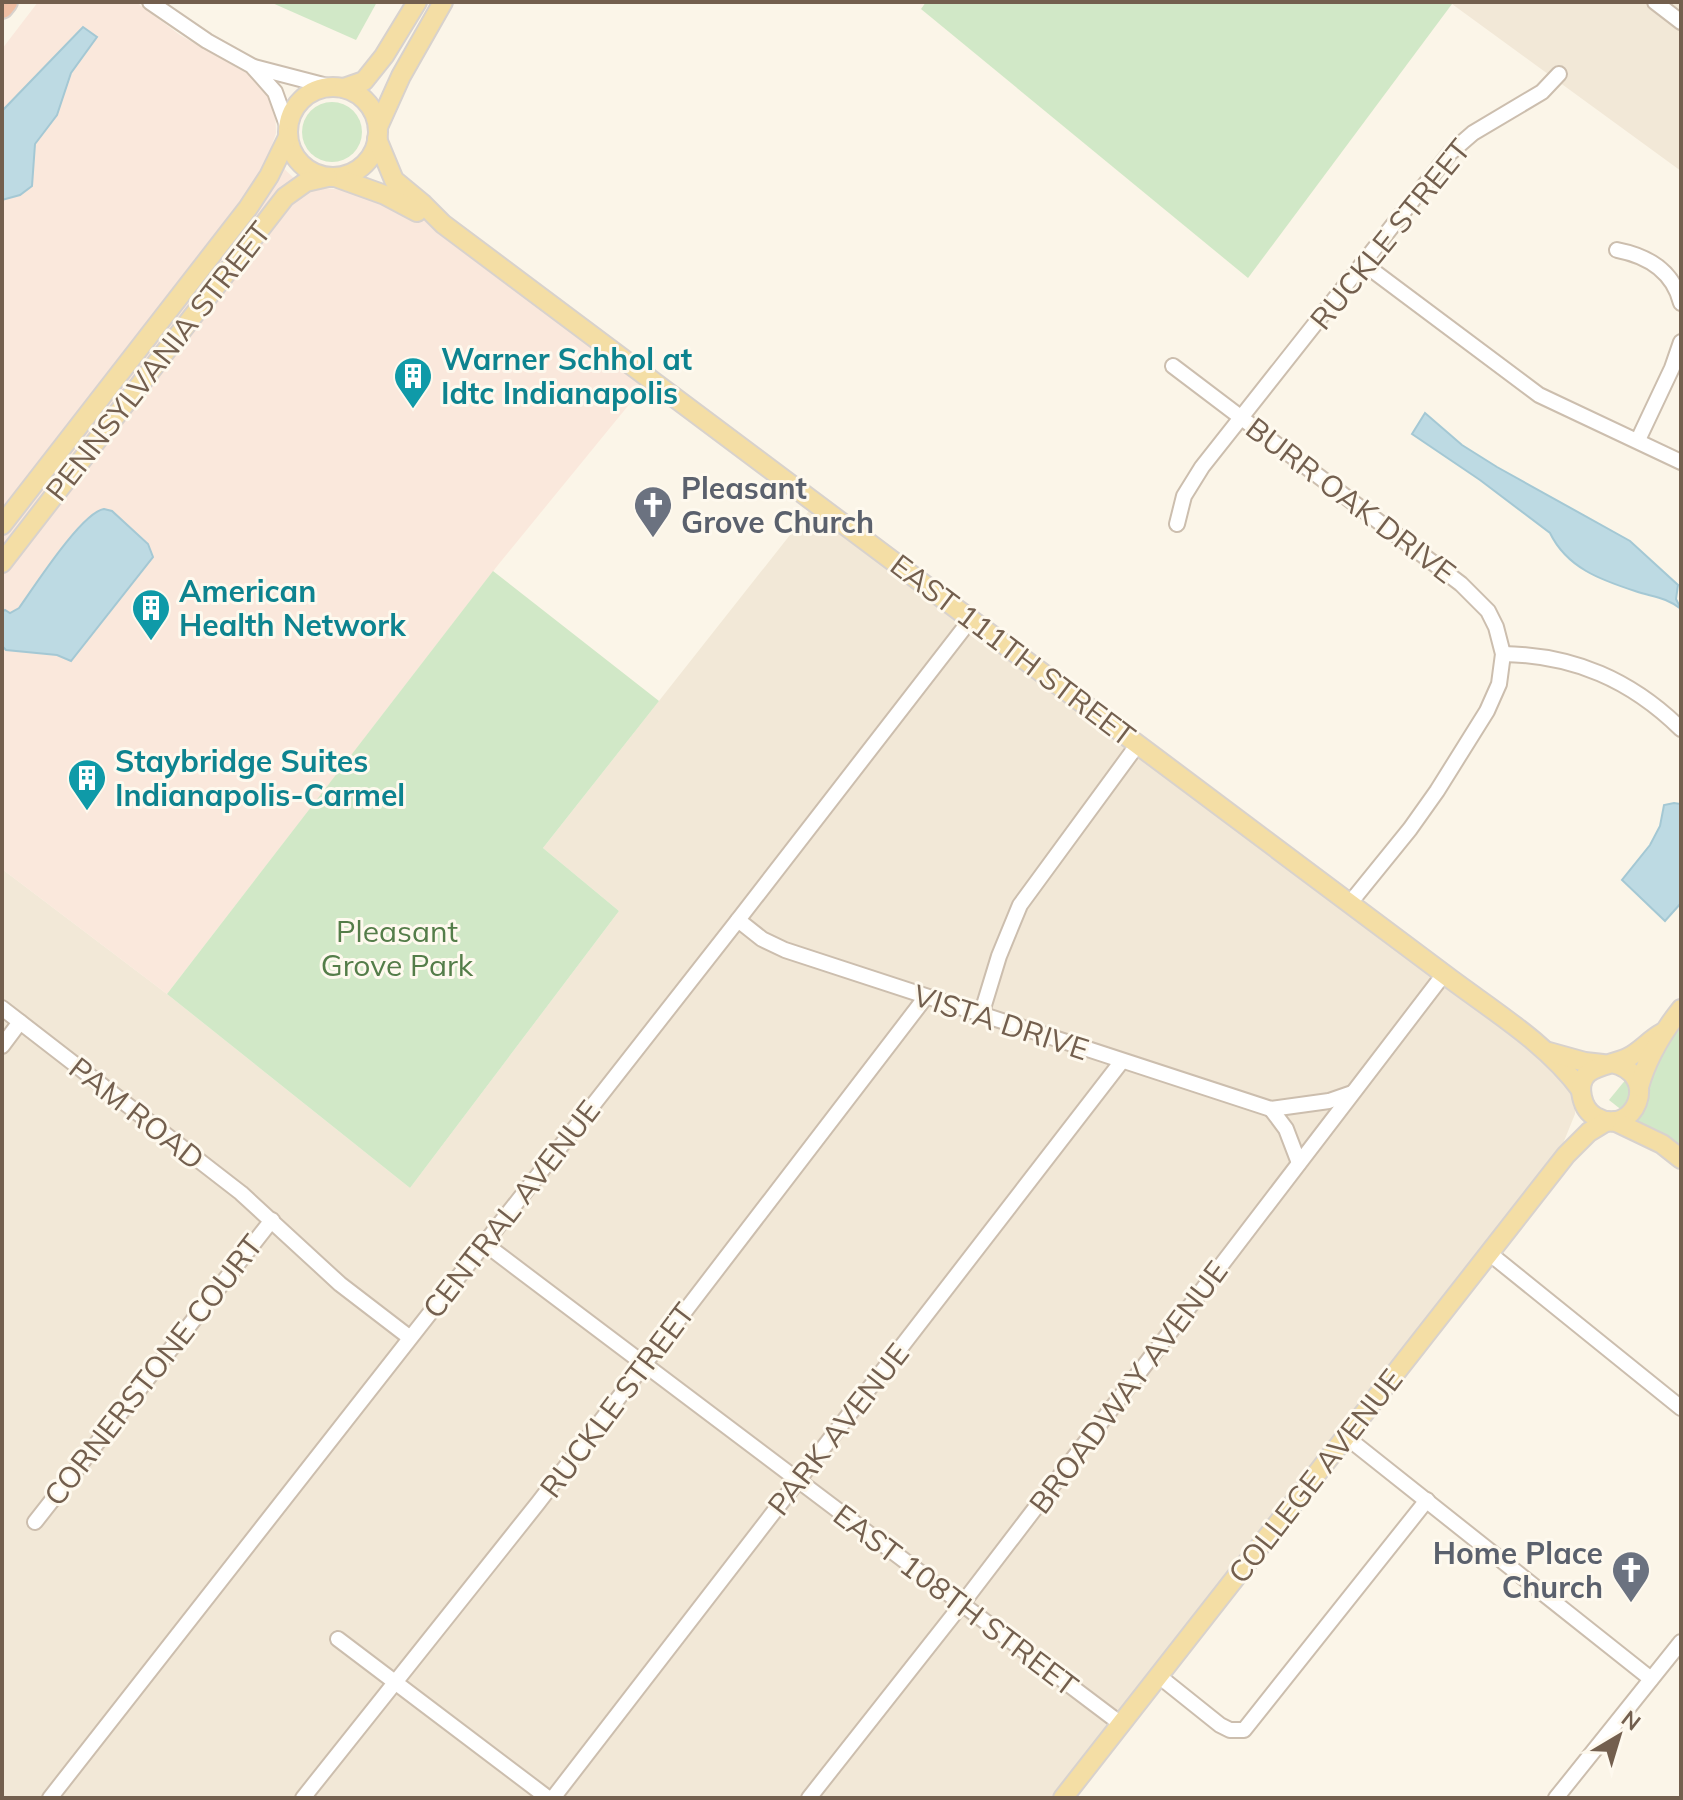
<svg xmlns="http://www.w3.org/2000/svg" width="1683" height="1800" viewBox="0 0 1683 1800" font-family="Mulish,sans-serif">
	<rect width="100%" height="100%" fill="#fbf5e8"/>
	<!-- residential -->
	<g fill="#f2e8d7">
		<polygon points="1449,2 1681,2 1681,171 1452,4"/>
		<polygon points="812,507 1549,1063 1576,1094 1575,1114 1558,1156 1057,1798 2,1798 2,869 167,994 410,1188 619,911 543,848"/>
	</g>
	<!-- commercial -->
	<polygon fill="#fae8dc" points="38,2 136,2 180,35 255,78 275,106 276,133 269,154 307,191 324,188 355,191 396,205 427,222 645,385 498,565 167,994 2,869 2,49"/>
	<!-- green -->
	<g fill="#d1e8c7">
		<polygon points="270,2 377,2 356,40"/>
		<polygon points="926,2 1449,2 1452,4 1248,278 921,9"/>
		<circle cx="332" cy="132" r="30"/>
		<polygon points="493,571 659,701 543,848 619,911 410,1188 167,994"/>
		<polygon points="1681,1012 1681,1157 1609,1100"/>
	</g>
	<!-- water -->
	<g fill="#bddae3" stroke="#a4c8d4" stroke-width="2">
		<polygon points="83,27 97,37 71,73 57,115 35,144 32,186 20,195 2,200 2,111"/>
		<path d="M1425,413l37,32 35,22 133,74 48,44 -2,14 5,10c-15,-12 -28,-12 -46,-18 -34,-11 -68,-23 -85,-58l-70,-53 -68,-46z"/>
		<path d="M104,509l8,2 36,33 5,13 -82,104 -14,-6 -51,-5 -4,-4v-34l3,-2 5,3 9,-5c15,-21 63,-96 85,-99z"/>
		<polygon points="1674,803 1681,804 1681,903 1665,921 1622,880 1650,845 1660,826 1664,805"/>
	</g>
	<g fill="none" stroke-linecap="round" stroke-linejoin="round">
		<!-- minor casing -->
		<g stroke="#ccbeae" stroke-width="18">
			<g id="minor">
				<polyline points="150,2 207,41 252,66 275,92 288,128"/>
				<polyline points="1655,2 1681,22"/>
				<polyline points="254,67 331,87"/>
				<path d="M1617,250c31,6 56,21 64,53"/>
				<polyline points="1364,264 1539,395 1681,462"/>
				<polyline points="1173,366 1461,584 1488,611 1496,627 1503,654 1499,684 1487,711 1437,791 1410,829 1350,903"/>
				<polyline points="1638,440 1672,368 1681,342"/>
				<polyline points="1177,524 1184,496 1202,467 1450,153 1473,133 1542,92 1559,74"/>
				<path d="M1503,654c71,1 128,26 178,75"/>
				<polyline points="738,920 762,939 785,950 1271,1109 1329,1101 1352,1093"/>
				<polyline points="2,1008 241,1193 340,1284 409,1337"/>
				<polyline points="981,1015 999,956 1020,905 1138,744"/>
				<polyline points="2,1046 20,1022"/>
				<polyline points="1271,1109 1286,1129 1299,1163"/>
				<polyline points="485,1244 1121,1724"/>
				<polyline points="1489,1253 1681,1408"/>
				<polyline points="1345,1436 1651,1679"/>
				<polyline points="35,1522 272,1220"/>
				<polyline points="338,1639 548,1798"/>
				<polyline points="1160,1677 1220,1725 1230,1730 1244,1730 1427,1500"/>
				<polyline points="50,1798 738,920 971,619"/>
				<polyline points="303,1798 538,1503 925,998"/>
				<polyline points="553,1798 1122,1061"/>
				<polyline points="809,1798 962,1604 1444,974"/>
				<polyline points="1556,1798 1681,1642"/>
			</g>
		</g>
		<!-- major casing -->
		<g stroke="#d8d2cd" stroke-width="22">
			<g id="major">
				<circle cx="333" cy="132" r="45"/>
				<polyline points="344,88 364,81 384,56 417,2"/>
				<polyline points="378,127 401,76 443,2"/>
				<path d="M377,139l17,41 29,24 20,20 1001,750c46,35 103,69 137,116"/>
				<polyline points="335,177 385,195 417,212"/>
				<polyline points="2,525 248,208 269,176 288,137"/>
				<polyline points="2,563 285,197 306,182 328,177"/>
				<polyline points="1549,1052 1585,1062 1603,1064"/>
				<path d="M1612,1063c51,12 21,76 -16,54 -8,-4 -12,-11 -14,-20 -7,-32 26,-30 45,-39 13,-6 22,-18 35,-25"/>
				<path d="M1639,1087c8,-29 23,-54 42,-78"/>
				<polyline points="1614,1121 1662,1144 1681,1159"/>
				<polyline points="1063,1798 1566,1155 1589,1132 1607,1121"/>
			</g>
		</g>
		<!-- highway casing -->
		<g stroke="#d8d2cd" stroke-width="26">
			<polyline id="highway" points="2,7 6,2"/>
		</g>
		<!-- minor -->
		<use href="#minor" stroke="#fff" stroke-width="14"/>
		<!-- major -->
		<use href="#major" stroke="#f4dea5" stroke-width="18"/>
		<!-- highway -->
		<use href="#highway" stroke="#f0bfa4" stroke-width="22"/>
	</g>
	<!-- icons -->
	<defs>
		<g id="building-pin" transform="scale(2)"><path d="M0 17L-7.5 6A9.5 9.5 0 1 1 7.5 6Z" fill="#0f9aa8" stroke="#fef9ee"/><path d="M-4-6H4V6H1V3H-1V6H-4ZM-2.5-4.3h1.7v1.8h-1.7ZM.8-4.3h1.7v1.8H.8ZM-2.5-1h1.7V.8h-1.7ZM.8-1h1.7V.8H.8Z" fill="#fff"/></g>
		<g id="church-pin" transform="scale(2)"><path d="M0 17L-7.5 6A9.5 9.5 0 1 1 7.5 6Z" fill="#6b7280" stroke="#fef9ee"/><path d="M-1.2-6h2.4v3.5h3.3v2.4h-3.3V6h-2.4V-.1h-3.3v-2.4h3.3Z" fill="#fff"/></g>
	</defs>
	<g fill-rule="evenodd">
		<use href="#building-pin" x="413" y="376"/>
		<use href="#church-pin" x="653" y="505"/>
		<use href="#building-pin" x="151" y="608"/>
		<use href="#building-pin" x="87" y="778"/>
		<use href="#church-pin" x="1631" y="1570"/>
	</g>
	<g text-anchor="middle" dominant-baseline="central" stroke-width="6" stroke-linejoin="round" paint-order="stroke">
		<!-- street labels -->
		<g font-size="30" fill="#735f4e" stroke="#fef9ee">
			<text transform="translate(1390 234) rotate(-51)">RUCKLE STREET</text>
			<text transform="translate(158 361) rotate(-52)">PENNSYLVANIA STREET</text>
			<text transform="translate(1351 500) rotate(37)">BURR OAK DRIVE</text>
			<text transform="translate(1013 650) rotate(37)">EAST 111TH STREET</text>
			<text transform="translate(1001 1022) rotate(18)">VISTA DRIVE</text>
			<text transform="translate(137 1113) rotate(38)">PAM ROAD</text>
			<text transform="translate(511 1209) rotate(-52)">CENTRAL AVENUE</text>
			<text transform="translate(153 1370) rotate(-52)">CORNERSTONE COURT</text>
			<text transform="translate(1128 1387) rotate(-53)">BROADWAY AVENUE</text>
			<text transform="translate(617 1400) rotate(-53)">RUCKLE STREET</text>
			<text transform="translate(838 1429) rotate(-52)">PARK AVENUE</text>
			<text transform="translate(1315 1476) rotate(-52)">COLLEGE AVENUE</text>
			<text transform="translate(956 1600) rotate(37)">EAST 108TH STREET</text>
		</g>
		<!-- culture labels -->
		<g font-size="30" font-weight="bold" fill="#0d838f" stroke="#fef9ee" text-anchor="start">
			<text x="441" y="359">Warner Schhol at<tspan x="441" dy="34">Idtc Indianapolis</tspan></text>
			<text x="179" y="591">American<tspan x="179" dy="34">Health Network</tspan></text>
			<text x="115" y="761">Staybridge Suites<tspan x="115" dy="34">Indianapolis-Carmel</tspan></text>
		</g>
		<!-- worship labels -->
		<g font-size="30" font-weight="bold" fill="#5b616d" stroke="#fef9ee" text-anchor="start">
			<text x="681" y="488">Pleasant<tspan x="681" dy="34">Grove Church</tspan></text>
			<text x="1603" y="1553" text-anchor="end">Home Place<tspan x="1603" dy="34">Church</tspan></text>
		</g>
		<!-- park labels -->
		<g font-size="30" fill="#547d49" stroke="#fef9ee">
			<text x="397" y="931">Pleasant<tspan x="397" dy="34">Grove Park</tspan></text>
		</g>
	</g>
	<!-- border -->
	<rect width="1683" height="1800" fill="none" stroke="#735f4e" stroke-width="8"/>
	<!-- north arrow -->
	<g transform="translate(1619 1736) rotate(38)" stroke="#fef9ee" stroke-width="6" paint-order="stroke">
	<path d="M0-6L14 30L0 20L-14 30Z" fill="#735f4e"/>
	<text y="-12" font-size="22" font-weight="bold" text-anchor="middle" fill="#735f4e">N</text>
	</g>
</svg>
